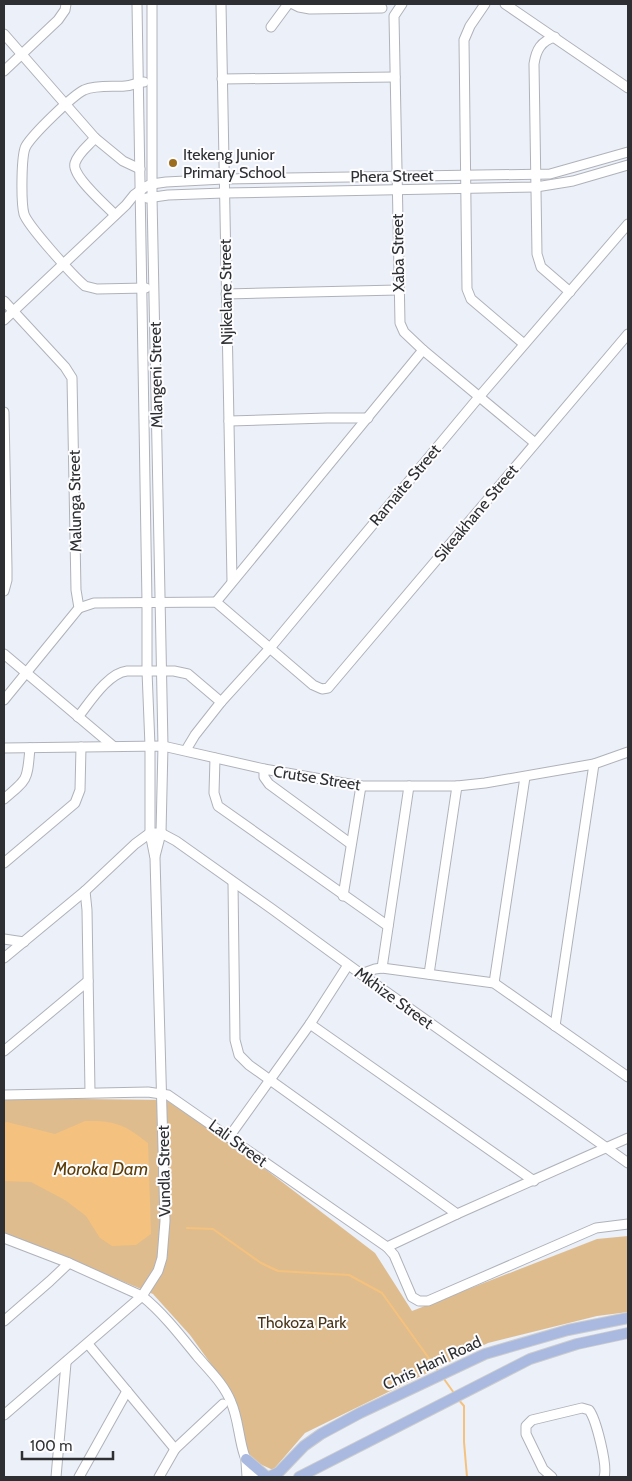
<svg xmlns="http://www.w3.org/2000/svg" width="632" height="1481" viewBox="0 0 632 1481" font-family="Cabin,sans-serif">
	<rect width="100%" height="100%" fill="#ecf0f8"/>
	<!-- green -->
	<polygon fill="#dfbc8d" points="4,1098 166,1100 243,1152 375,1253 412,1311 597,1239 628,1236 628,1312 597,1316 488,1343 305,1433 273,1470 245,1457 224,1382 190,1335 153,1294 76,1262 4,1238"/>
	<!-- water -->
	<path fill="#f4c27e" d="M85,1121c29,-1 41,4 63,22l3,91 -15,11 -24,1 -12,-8 -14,-22 -21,-16 -34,-18 -27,-1v-58l3,-1 48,12z"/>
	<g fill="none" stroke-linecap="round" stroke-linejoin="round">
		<!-- stream -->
		<g stroke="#f4c27e" stroke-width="2">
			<polyline points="187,1228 213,1229 261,1263 278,1271 349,1275 382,1293 438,1371"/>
			<polyline points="444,1379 454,1393"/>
			<polyline points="458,1399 464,1406 464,1442 467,1477"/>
		</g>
		<!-- minor casing -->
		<g stroke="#afb2ba" stroke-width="11">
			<g id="minor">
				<polyline points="152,4 152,197 163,746 161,833 155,856"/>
				<polyline points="221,4 232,581"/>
				<polyline points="293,4 299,7 310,9 382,8"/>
				<polyline points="402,4 394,16 400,323 404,332 423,350 535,443"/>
				<polyline points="485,4 470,26 464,40 467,289 471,299 524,344"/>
				<polyline points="505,4 628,88"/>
				<polyline points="271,27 288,4"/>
				<polyline points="4,34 95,138 123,161 140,169"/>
				<path d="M555,37c-14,4 -19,13 -21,27l3,190 4,13 29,25"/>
				<polyline points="4,71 58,20 65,10 66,4"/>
				<polyline points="222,79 395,77"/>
				<path d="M144,82c-7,0 -12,4 -19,4 -13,1 -29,-1 -41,4 -12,6 -51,44 -58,56 -5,8 -5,57 -2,68 4,12 49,62 61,72l12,3 49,-1"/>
				<path d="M95,138c-6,7 -17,15 -20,25 -4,13 31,42 40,52"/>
				<polyline points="147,198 168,195 224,193 536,187 573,181 628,165"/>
				<polyline points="226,294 398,290"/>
				<polyline points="4,301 65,367 72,378 76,590 79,608 4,700"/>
				<polyline points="4,320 126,205 134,195 145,187 152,184 166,182 224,179 550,174 628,152"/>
				<polyline points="4,412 7,568 7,580 4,591"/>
				<polyline points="229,421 327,418 368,418"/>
				<polyline points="216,602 423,350"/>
				<polyline points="79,608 94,603 216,602 313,685 322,689 328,688 628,334"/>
				<polyline points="4,654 113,746"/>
				<path d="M78,717c12,-15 30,-44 49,-46h47l14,3 33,28"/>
				<polyline points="4,748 163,746 264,769 361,786 457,786 485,783 594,764 628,752"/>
				<polyline points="186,750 195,735 221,702 270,648 479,397 628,224"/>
				<polyline points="215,758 214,793 218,806 388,926"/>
				<polyline points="264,769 264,777 269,784 351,844"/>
				<path d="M4,799c25,-21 23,-19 26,-51"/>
				<polyline points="155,833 161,833 176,841 272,909 361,974 628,1163"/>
				<polyline points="4,863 75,803 80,790 81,747"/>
				<polyline points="233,883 235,1040 239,1055 249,1065 457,1214"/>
				<polyline points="85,891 87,910 90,1092"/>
				<polyline points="343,896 361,786"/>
				<polyline points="4,939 24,942"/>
				<polyline points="4,958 85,891 135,844 150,833"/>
				<polyline points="382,968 409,786"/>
				<polyline points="361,974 375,969 382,968 494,983 628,1077"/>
				<polyline points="429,974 457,786"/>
				<polyline points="494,983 525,777"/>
				<polyline points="310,1024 534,1181"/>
				<polyline points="555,1026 594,764"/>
				<polyline points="4,1051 88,981"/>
				<polyline points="4,1095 148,1092 168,1095 387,1247 394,1255 412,1297 419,1301 428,1301 596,1228 628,1224"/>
				<polyline points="229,1137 310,1024 348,965"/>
				<path d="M4,1238l65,25 73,33c21,17 38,39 55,60 12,14 27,28 34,46 11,24 6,56 27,75"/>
				<polyline points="387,1247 457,1214 628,1138"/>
				<polyline points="4,1321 50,1281 69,1263"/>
				<polyline points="88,1344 175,1449"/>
				<polyline points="4,1415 142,1296 158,1271 162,1258 165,1221 155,858 150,833 150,746 147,671 147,602 137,4"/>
				<polyline points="246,1462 247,1477"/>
				<polyline points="56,1477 66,1363"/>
				<polyline points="79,1477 127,1391"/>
				<polyline points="159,1477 175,1449 223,1404"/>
				<path d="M552,1477l-9,-8 -17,-35v-8l6,-6 50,-12 7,2c7,9 19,56 15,67"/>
			</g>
		</g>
		<!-- major casing -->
		<g stroke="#cdcdce" stroke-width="12">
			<g id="major">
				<polyline points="246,1459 267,1477"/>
				<polyline points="269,1477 279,1472 304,1446 321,1434 360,1413 485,1354 568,1330 628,1318"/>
				<polyline points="299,1477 530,1359 577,1344 628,1333"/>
			</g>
		</g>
		<!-- minor -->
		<use href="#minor" stroke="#fff" stroke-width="9"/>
		<!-- major -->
		<use href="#major" stroke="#a9b9e0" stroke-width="10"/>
	</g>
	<!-- markers -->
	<circle fill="#9c6c1f" stroke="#fdfdff" stroke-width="2" cx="173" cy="163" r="5"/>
	<g text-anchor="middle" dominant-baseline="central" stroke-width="4" stroke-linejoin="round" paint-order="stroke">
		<!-- poi labels -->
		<g font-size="16" fill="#2e2f32" stroke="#fdfdff" text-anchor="start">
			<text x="183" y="154">Itekeng Junior<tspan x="183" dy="18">Primary School</tspan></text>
		</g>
		<!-- street labels -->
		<g font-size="16" fill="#2e2f32" stroke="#fdfdff">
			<text transform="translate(392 176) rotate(-1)">Phera Street</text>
			<text transform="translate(398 253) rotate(-91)">Xaba Street</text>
			<text transform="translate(226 292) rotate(-91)">Njikelane Street</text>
			<text transform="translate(156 375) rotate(-91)">Mlangeni Street</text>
			<text transform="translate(405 485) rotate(-50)">Ramaite Street</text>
			<text transform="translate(75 501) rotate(-91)">Malunga Street</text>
			<text transform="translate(476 513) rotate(-50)">Sikeakhane Street</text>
			<text transform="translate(317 778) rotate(9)">Crutse Street</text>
			<text transform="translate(394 998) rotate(36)">Mkhize Street</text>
			<text transform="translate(238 1143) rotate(36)">Lali Street</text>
			<text transform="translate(164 1171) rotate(-91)">Vundla Street</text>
			<text transform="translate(432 1363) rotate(-25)">Chris Hani Road</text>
		</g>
		<!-- park labels -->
		<g font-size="16" fill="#4a3517" stroke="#fdfdff">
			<text x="302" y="1322">Thokoza Park</text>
		</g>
		<!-- water labels -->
		<g font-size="18" font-style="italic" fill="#5d3d04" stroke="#fdfdff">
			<text x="101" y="1169">Moroka Dam</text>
		</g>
	</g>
	<!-- border -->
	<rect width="632" height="1481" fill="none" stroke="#2e2f32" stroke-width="10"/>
	<!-- scale -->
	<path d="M22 1451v8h91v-8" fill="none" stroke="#2e2f32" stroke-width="2.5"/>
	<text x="30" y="1451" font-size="15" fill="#2e2f32" stroke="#fdfdff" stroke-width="4" paint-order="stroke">100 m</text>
</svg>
